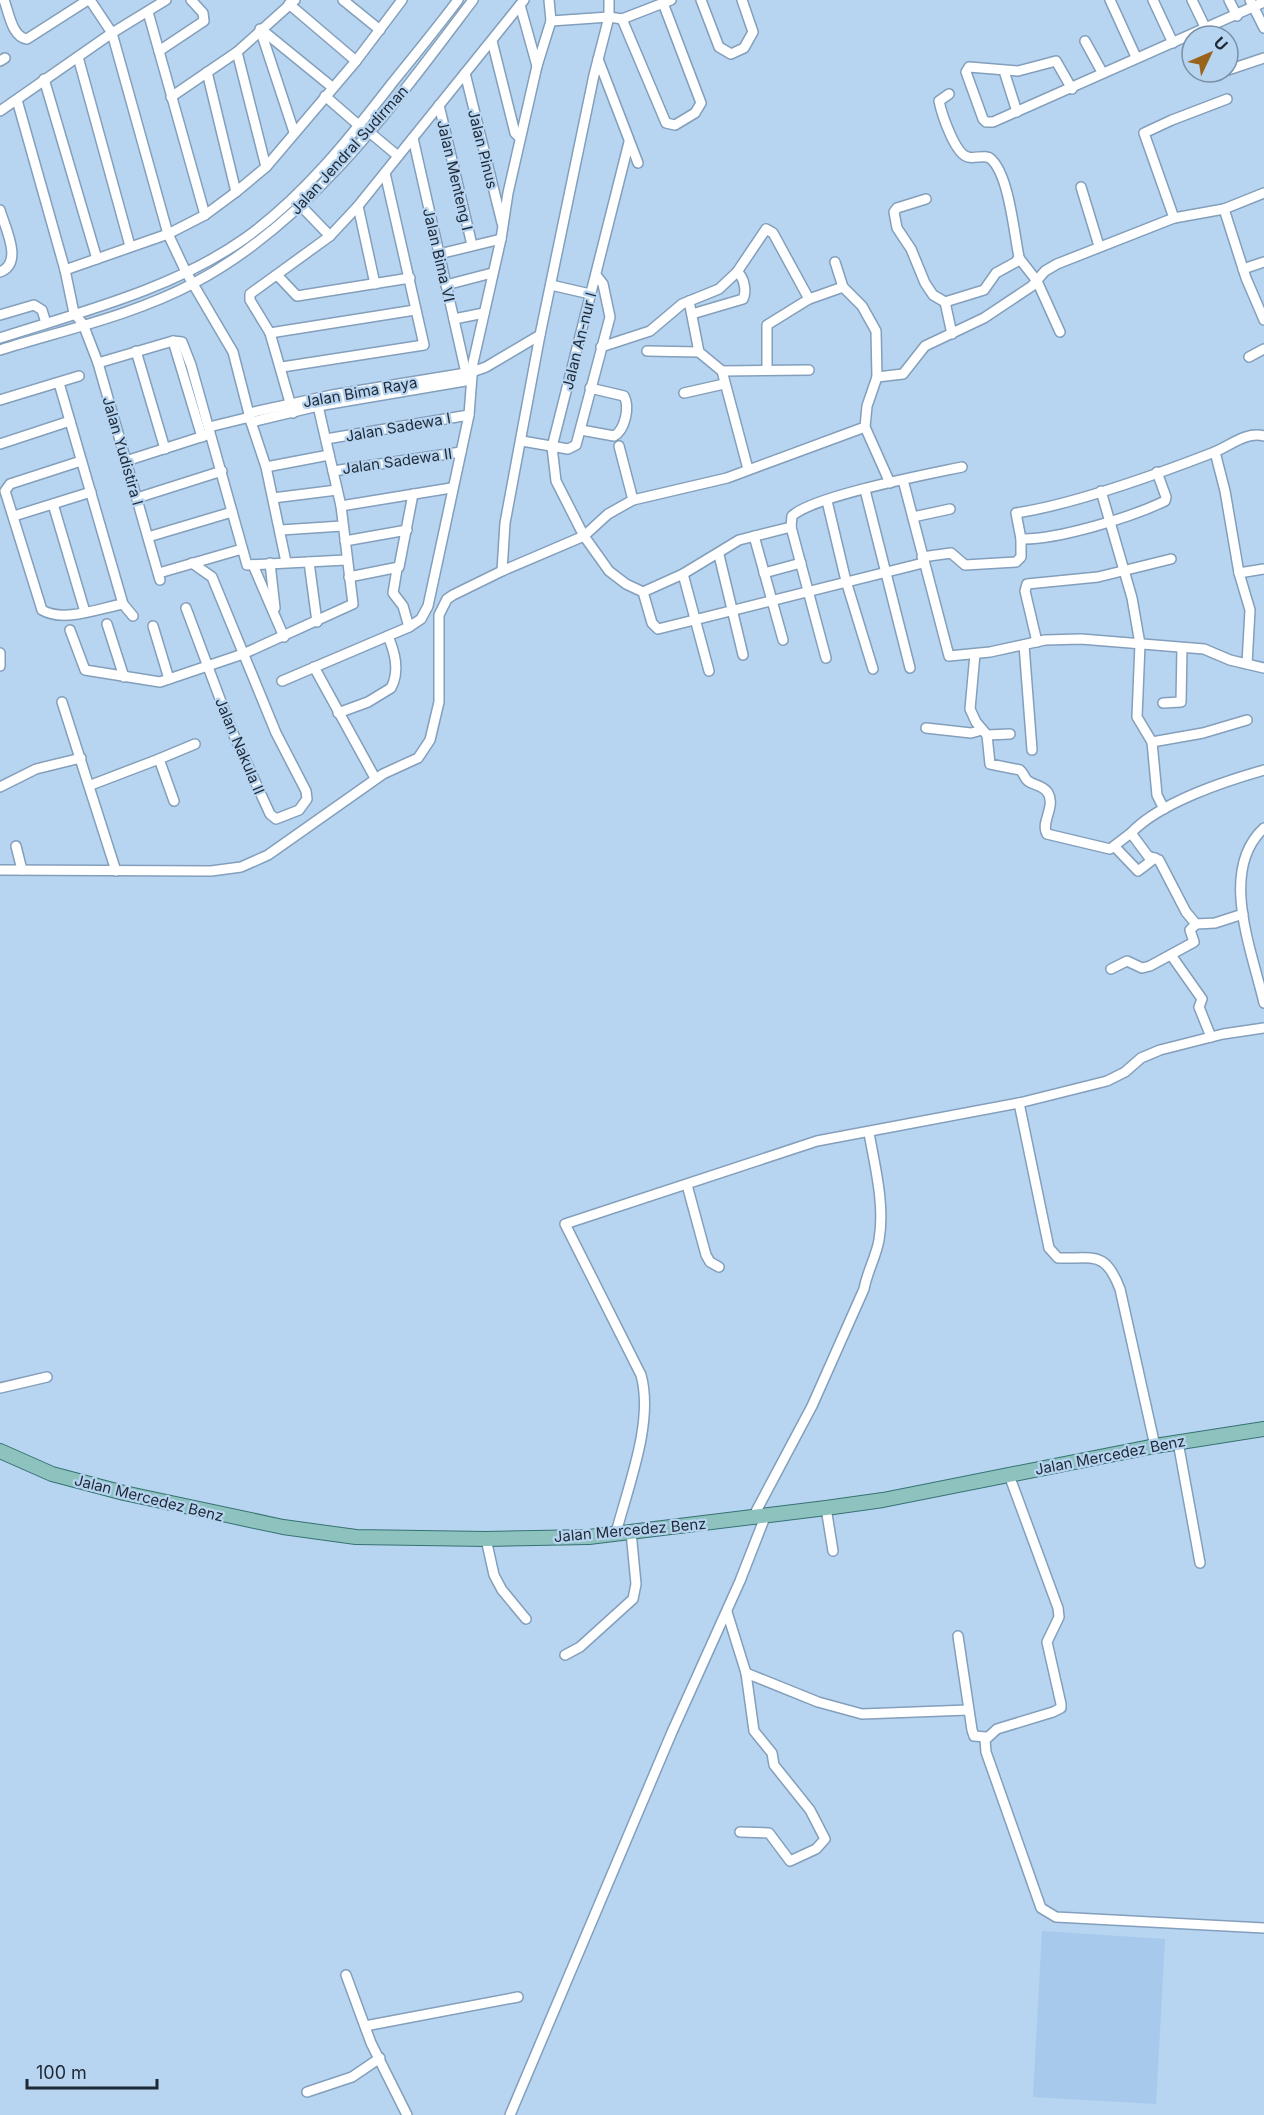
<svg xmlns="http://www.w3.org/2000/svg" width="1264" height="2115" viewBox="0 0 1264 2115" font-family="Inter,sans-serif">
	<rect width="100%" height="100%" fill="#b7d4f1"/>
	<!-- built -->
	<polygon fill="#a7c9ec" points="1042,1931 1165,1939 1156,2104 1033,2097"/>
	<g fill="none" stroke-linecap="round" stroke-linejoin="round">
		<!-- street casing -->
		<g stroke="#839fbb" stroke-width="12">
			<g id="street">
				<path d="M4,0c5,13 8,37 23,39l61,-39"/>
				<polyline points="90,0 112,33 168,234 186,272 233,352 251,422 266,467 286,562"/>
				<polyline points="343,0 380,30"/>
				<polyline points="701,0 719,47 731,54 744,48 753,32 742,0"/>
				<polyline points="1110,0 1136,57"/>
				<polyline points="1153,0 1173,43"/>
				<polyline points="1192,0 1206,29"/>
				<polyline points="1229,0 1237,16"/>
				<polyline points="1250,0 1264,28"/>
				<polyline points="289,4 356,61"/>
				<polyline points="520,5 537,66"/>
				<polyline points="148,12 205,215"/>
				<polyline points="622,19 666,123 675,125 695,113 701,103 663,3"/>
				<polyline points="551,21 609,17 622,19 671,0"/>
				<polyline points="260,29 294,132"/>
				<polyline points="262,30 332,87"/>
				<polyline points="492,41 515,133 520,138"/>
				<polyline points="1085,41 1102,72"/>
				<polyline points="159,51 204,21 203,13 191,0"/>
				<polyline points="237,52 266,167"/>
				<polyline points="78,57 130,246"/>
				<polyline points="598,59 638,163"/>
				<polyline points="0,61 5,58"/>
				<polyline points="1228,70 1264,58"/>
				<polyline points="1004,71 1017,112"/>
				<polyline points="207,72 236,192"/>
				<polyline points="465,73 502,223"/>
				<polyline points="1216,74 1222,72"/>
				<polyline points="44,79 97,259"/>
				<polyline points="1072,89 1056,61 1018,71 969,67 966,72 983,119 986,122 993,122 1264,2"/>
				<polyline points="325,96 363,129"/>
				<polyline points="171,97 237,52 295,0"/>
				<polyline points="17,100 65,270 74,313 83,324 98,363 160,580"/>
				<polyline points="439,105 472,245"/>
				<polyline points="0,111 112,33 166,0"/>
				<polyline points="368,131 398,156"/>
				<polyline points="413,138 466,373"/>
				<polyline points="629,142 552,447 556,481 584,536 609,571 626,584 643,592 652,623 658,629 923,563"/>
				<polyline points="1081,187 1099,246"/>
				<polyline points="1264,193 1224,209 1246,278 1264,320"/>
				<polyline points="926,199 897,208 894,212 897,228 911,249 925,283 933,295 945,302 952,334"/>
				<polyline points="301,206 330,236"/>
				<polyline points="358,206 375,284"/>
				<path d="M0,210c5,18 24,53 0,62"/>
				<polyline points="1174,218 1144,133 1172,120 1227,99"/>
				<polyline points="439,254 501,239"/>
				<polyline points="1019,258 1037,281 1060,332"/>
				<polyline points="835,262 843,287 862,306 876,331 877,377"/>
				<polyline points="1243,269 1264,262"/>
				<polyline points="65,270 168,234 205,215 236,192 266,167 356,61 402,0"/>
				<polyline points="278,276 297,296 410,278"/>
				<polyline points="446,285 492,273"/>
				<polyline points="551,285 590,294"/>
				<polyline points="689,301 699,352 722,371 748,469"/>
				<path d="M945,302l39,-12 12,-17 20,-11 3,-5c-5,-24 -10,-82 -28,-98 -5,-5 -16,0 -23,-2 -13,-3 -26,-42 -29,-56l10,-7"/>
				<path d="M692,314l51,-15c4,-8 1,-22 -6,-27"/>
				<polyline points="0,315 34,305 42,310 46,323"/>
				<polyline points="454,319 484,313"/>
				<polyline points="270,333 415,310"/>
				<path d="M0,338c81,-26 173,-49 244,-99 59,-42 105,-100 149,-157 22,-27 44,-54 65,-82"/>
				<polyline points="173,341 202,437"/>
				<polyline points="601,347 650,331 682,304 719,289 737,272 766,229 773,233 809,299 843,287"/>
				<path d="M0,350c64,-20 134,-35 194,-67 116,-61 201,-180 279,-283"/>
				<polyline points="136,351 165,449"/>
				<polyline points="647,351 699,352"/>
				<polyline points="1249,357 1264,349"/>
				<polyline points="98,363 173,341 182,342 191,365 247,565 346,560"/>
				<polyline points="282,367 424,345 385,173"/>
				<polyline points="767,369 767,325 809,299"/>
				<polyline points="722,371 809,370"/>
				<polyline points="59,383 123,604 133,616"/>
				<polyline points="684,393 724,384"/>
				<polyline points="0,400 79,376"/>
				<polyline points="249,413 332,395 472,372 486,367 540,335"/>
				<polyline points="293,413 270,333 250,300 250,294 330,236 358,206 524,0"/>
				<polyline points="251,422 318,406 471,380"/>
				<polyline points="209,427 250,417"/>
				<polyline points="865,427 890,483"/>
				<path d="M581,430l33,6c11,-6 16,-29 10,-40l-34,-8"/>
				<polyline points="326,439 469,415"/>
				<polyline points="522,441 568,449 576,445 610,317 603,284 596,275"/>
				<polyline points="0,444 70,421"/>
				<polyline points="619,446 633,500"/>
				<polyline points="1215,452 1225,491 1239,573 1250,610 1247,664"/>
				<path d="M81,461l-71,23 -5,7 37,119c22,13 58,-2 81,-6"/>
				<polyline points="126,461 207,435"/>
				<polyline points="266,467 329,455"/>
				<polyline points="333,471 461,452"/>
				<polyline points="903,480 949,656 990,652 1045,640 1081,639 1204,649 1230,660 1264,668"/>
				<polyline points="865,490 910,668"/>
				<polyline points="1101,491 1132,598 1140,644 1137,717 1152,742 1157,795 1164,809"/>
				<polyline points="137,498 222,471"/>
				<polyline points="273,498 337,490"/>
				<polyline points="827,501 846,581 873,669"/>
				<polyline points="53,504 85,612"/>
				<polyline points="341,506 451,488"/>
				<polyline points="14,516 91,492"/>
				<polyline points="913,517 950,509"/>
				<polyline points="281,530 342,526"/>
				<polyline points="754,536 783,640"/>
				<polyline points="148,537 232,512"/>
				<path d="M1021,539l-5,-26c60,-9 139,-38 196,-60 17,-6 33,-22 52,-17"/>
				<polyline points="345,541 407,530"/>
				<polyline points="719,555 743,655"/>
				<path d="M922,557l29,-4 14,12 51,-3 5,-5v-18c36,1 111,-22 144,-38l1,-4 -9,-25"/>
				<polyline points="309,562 317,622"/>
				<polyline points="270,563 275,608"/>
				<polyline points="253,565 284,637"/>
				<polyline points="397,569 393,593 403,606 409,627"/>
				<polyline points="502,571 505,523 540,335 594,75 609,17 609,0"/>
				<polyline points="159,573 242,549"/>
				<polyline points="764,573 801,563"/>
				<polyline points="1239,573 1264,569"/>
				<polyline points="683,574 709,671"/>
				<polyline points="349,577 399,567 413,494"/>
				<polyline points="643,592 683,574 739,540 791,527"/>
				<polyline points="186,608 232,731 270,814 276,819 299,810 307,799 306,791 276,733 212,577 192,563"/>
				<polyline points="107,624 124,677"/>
				<polyline points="153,626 169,679"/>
				<polyline points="70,630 85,670 160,682 243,654 353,604 341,506 318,406"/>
				<polyline points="1037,642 1025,591 1027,584 1098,577 1171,559"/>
				<polyline points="1024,645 1032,750"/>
				<polyline points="0,653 0,666"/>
				<polyline points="975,654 970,709 976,722 987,735 1010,734"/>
				<path d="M826,658l-35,-131 1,-11c21,-20 137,-42 170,-49"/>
				<polyline points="314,667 375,778"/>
				<polyline points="282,681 409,627 421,619 428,606 469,415 473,363 501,239 508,193 537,66 551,21 549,0"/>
				<polyline points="62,702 116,871"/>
				<polyline points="1163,703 1181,702 1182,648"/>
				<path d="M338,713l30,-11 23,-14c9,-17 4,-35 -3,-52"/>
				<polyline points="926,728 971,733 982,730"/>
				<path d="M987,735l3,29 30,6c4,3 4,8 8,11 7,5 15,4 20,12 8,14 -8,30 -1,41l63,15 21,-16 17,23 11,4 27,52 10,12 19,-1 28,-9"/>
				<polyline points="1152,742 1203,733 1247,720"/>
				<polyline points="91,785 159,759"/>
				<polyline points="0,787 36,769 81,758"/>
				<polyline points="174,801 159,759 195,744"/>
				<path d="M1264,828c-46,42 -12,122 0,175"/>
				<path d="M1131,833c28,-30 94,-52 133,-63"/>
				<polyline points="16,846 22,870"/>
				<polyline points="1115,847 1138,871 1155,858"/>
				<polyline points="0,870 211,871 241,867 268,855 383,774 418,758 430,740 439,702 439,615 447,599 453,595 502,571 584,536 608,514 633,500 727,478 865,427 867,406 877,377 903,374 925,346 984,318 1032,286 1045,271 1057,264 1174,218 1224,209"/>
				<polyline points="1171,955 1202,999 1199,1007 1211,1037"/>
				<polyline points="1111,969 1127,961 1142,968 1150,966 1194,942 1190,930 1196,924"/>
				<path d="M1019,1103l30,145 9,10c36,1 47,-8 62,31l35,157"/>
				<polyline points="687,1185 706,1255 710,1262 719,1267"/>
				<polyline points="0,1388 47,1377"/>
				<polyline points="1178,1442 1200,1563"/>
				<polyline points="1009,1475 1058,1608 1059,1617 1047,1642 1061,1704 1061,1708 1053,1712 997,1729 985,1740 986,1752 1041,1908 1056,1917 1264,1928"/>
				<polyline points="826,1508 833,1551"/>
				<path d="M752,1519l60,-113 52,-117c3,-17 12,-32 15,-49 6,-35 -4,-73 -10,-107"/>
				<path d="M616,1533c12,-47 38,-111 25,-158l-76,-151 252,-83 202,-38 88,-22 18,-9 16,-14 19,-8 63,-16 41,-6"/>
				<polyline points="486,1539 494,1575 502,1590 526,1619"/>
				<polyline points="727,1612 746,1673 754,1731 772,1753 774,1765 810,1810 825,1839 816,1849 790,1861 769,1833 740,1832"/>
				<polyline points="958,1636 972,1730 974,1736 986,1737"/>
				<polyline points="565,1655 580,1647 633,1599 636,1584 631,1532"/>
				<polyline points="746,1673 818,1702 862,1714 968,1710"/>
				<polyline points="346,1975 371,2043 407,2115"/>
				<polyline points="365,2026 518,1997"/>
				<polyline points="307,2092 352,2077 380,2058"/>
				<polyline points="510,2115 672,1732 740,1581 765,1517"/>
			</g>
		</g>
		<!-- primary casing -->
		<g stroke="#367272" stroke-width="16">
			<polyline id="primary" points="0,1451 52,1474 124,1493 283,1527 356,1537 486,1539 589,1537 826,1508 883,1500 1155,1446 1264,1429"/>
		</g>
		<!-- street -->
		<use href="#street" stroke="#fff" stroke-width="9"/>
		<!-- primary -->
		<use href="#primary" stroke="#8ec2be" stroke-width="14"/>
	</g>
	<g text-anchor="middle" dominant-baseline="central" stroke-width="4.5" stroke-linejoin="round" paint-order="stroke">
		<!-- street labels -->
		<g font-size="15" fill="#1e2935" stroke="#b7d4f1">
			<text transform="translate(483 149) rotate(76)">Jalan Pinus</text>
			<text transform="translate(349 150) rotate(-48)">Jalan Jendral Sudirman</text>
			<text transform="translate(455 175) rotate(77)">Jalan Menteng I</text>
			<text transform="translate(439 255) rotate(77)">Jalan Bima VI</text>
			<text transform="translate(579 341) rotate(-76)">Jalan An-nur I</text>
			<text transform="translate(360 392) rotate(-10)">Jalan Bima Raya</text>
			<text transform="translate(398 427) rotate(-10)">Jalan Sadewa I</text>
			<text transform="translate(123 451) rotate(74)">Jalan Yudistira I</text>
			<text transform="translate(397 461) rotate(-8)">Jalan Sadewa II</text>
			<text transform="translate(240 746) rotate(67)">Jalan Nakula II</text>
			<text transform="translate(1110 1455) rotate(-11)">Jalan Mercedez Benz</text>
			<text transform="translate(149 1498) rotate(14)">Jalan Mercedez Benz</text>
			<text transform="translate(630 1530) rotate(-5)">Jalan Mercedez Benz</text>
		</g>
	</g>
	<!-- north arrow -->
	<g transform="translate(1210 54) rotate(46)"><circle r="28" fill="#b7d4f1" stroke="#7a90a6" stroke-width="1.5"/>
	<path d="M0-4.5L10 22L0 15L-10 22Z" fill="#99631b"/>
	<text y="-9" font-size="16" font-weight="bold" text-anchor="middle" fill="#1e2935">U</text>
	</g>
	<!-- scale -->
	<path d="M27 2079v9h130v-9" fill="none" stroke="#1e2935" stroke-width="3"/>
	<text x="36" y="2079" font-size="18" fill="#1e2935" stroke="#b7d4f1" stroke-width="4.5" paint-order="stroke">100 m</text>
</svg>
